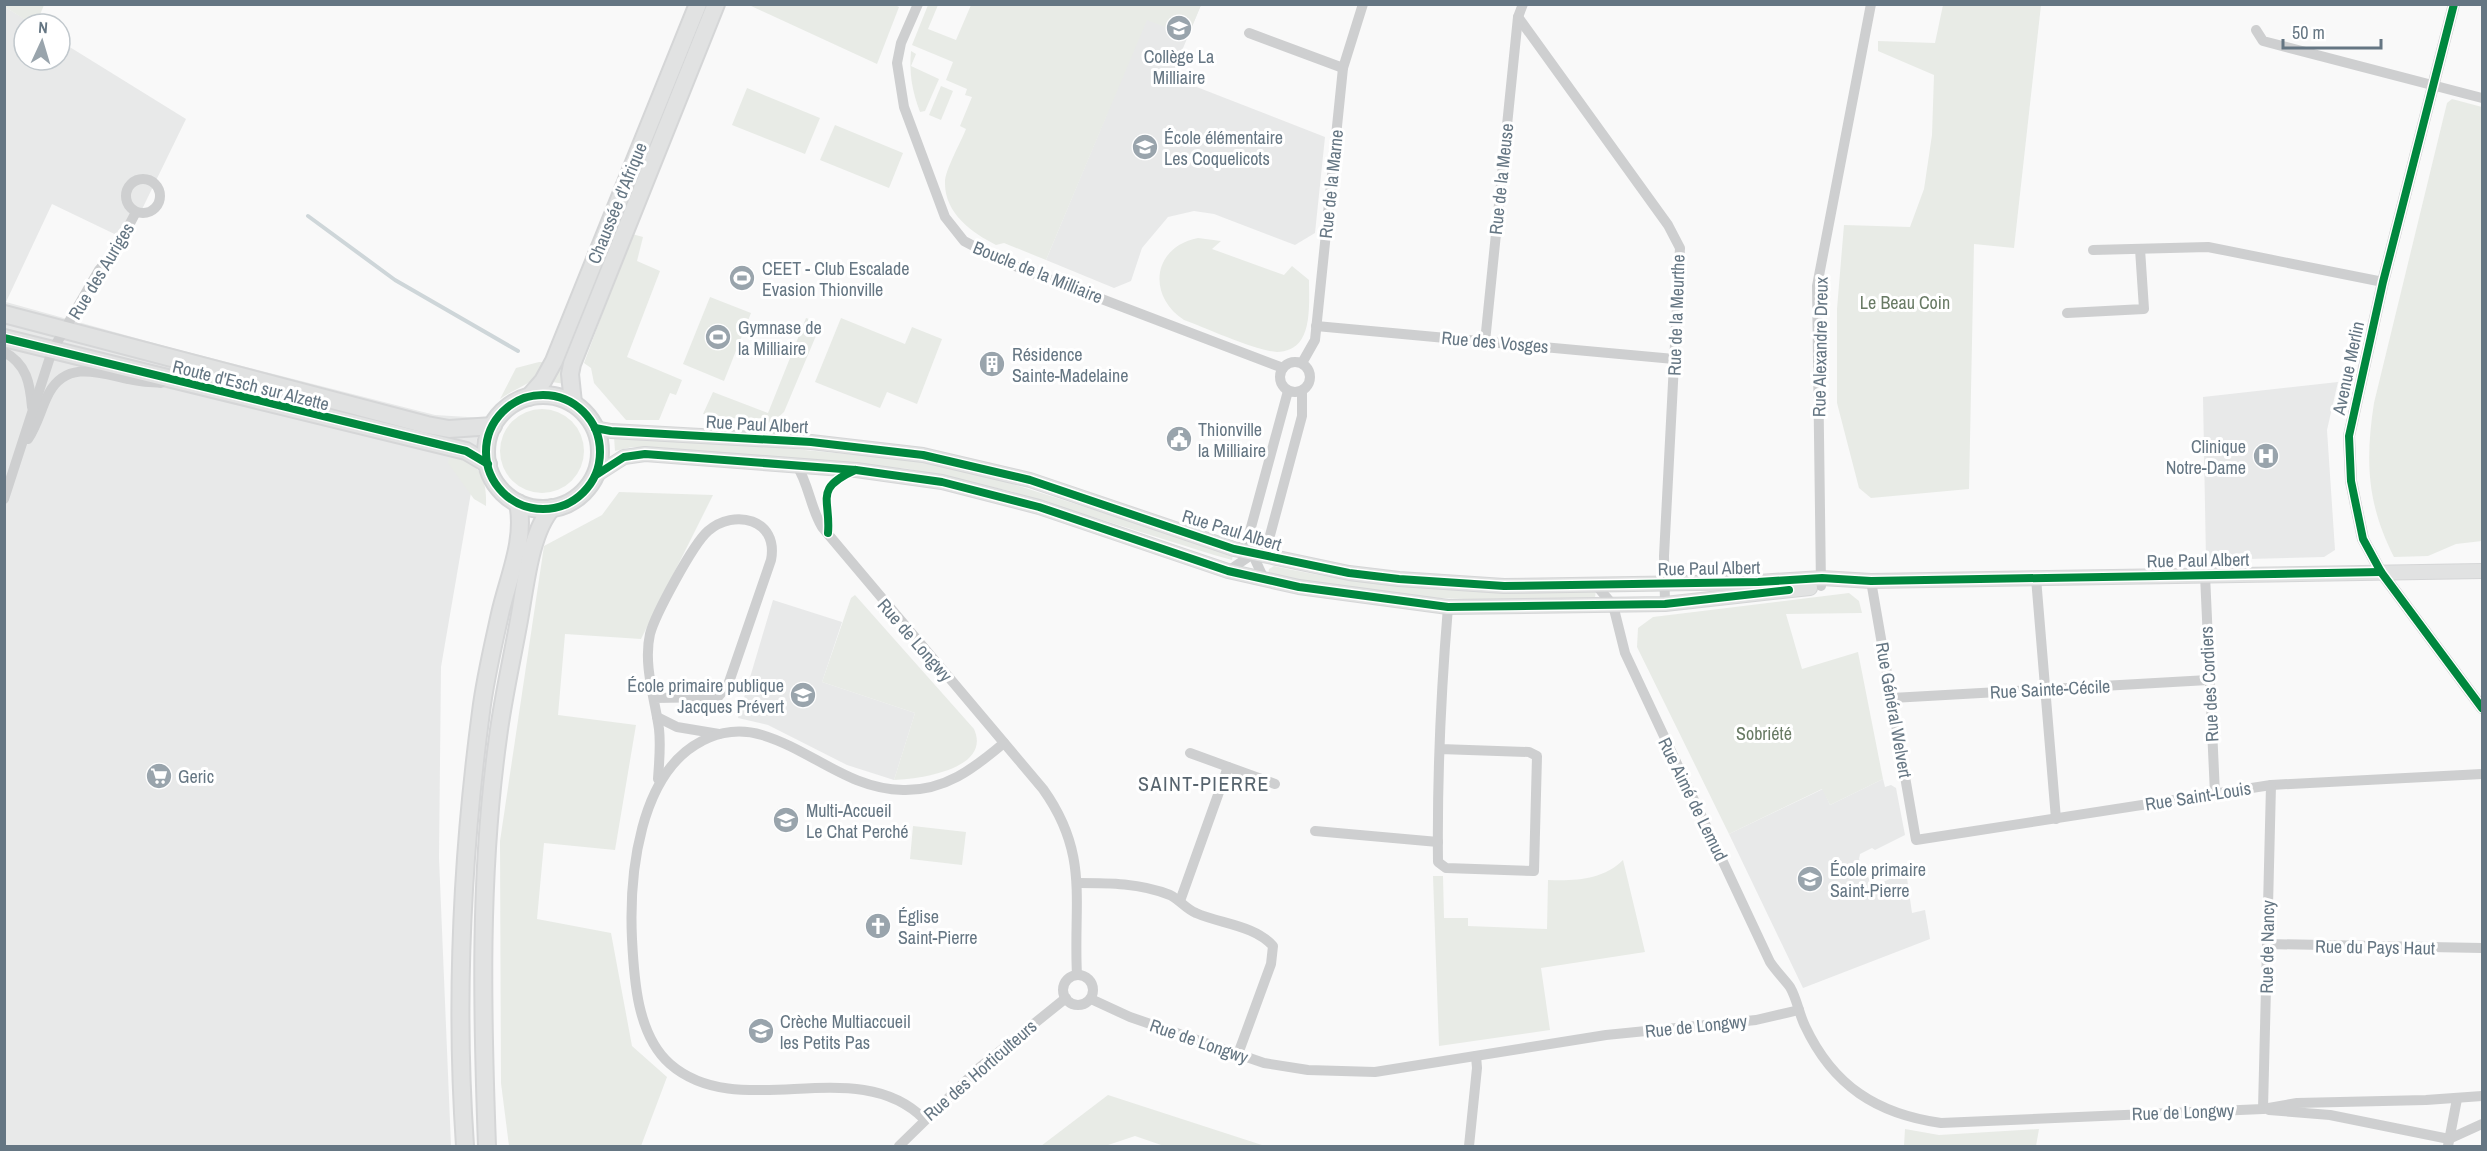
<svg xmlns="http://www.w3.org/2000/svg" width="2487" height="1151" viewBox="0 0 2487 1151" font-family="'Archivo Narrow',sans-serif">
	<rect width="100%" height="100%" fill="#f9f9f9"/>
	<!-- built -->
	<g fill="#e8e9e9">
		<polygon points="1112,5 1201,5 1171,77 1325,137 1315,233 1295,245 1214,214 1194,211 1168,217 1142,248 1131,281 1114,288 1046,260 1107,114"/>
		<polygon points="5,7 33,24 24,24 24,60 60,60 60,41 186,119 127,240 52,204 6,302 172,348 435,415 484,418 477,438 473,481 441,667 439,858 451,1146 5,1146"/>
		<polygon points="2338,382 2327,430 2335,550 2324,557 2206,560 2203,397"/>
		<polygon points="773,600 842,622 822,682 915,713 894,780 847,765 768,725 738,718"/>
		<polygon points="1883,779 1885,787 1891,785 1896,788 1905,835 1875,850 1872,848 1860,854 1859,859 1873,887 1906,871 1912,913 1925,910 1930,939 1803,988 1729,834 1823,789 1830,805"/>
	</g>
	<!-- green -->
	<g fill="#e8ebe6">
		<polygon points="5,4 44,4 44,5 37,22 32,24 5,7"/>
		<polygon points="893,4 899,7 877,64 749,5"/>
		<polygon points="705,5 711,5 585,310 565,384 552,382"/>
		<path d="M928,5h10l-10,24 28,11 15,-35h230l-13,31 -41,-16 -101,240 -42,-17 -8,2c-24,-12 -52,-32 -51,-63 0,-12 16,-40 21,-53l-6,-3 12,-29 -7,-2 2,-6 -21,-9 7,-18 -41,-17z"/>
		<polygon points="1943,5 2041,5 2014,248 1974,244 1969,489 1871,498 1859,488 1837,403 1837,309 1844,225 1910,227 1924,189 1932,135 1934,75 1878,51 1878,41 1935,43"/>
		<path d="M911,51l5,3 -5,12 28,13 -14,32 -5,1c-8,-21 -11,-39 -9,-61z"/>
		<polygon points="941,86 953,91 941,120 929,115"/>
		<polygon points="747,88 820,118 805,154 732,125"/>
		<path d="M2452,99l30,8v434l-26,3 -28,12 -34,1c-27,-53 -29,-96 -20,-154l73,-300z"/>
		<polygon points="835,125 903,153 889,188 820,160"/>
		<polygon points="632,234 643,237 637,261 660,271 627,357 682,380 676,395 670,393 659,420 626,420 594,383 591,368 584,363"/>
		<path d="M1198,238l23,3 -9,8 72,26 8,-9 17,14c0,18 2,45 -8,60 -5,8 -15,12 -24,12 -21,-1 -71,-24 -93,-32 -37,-24 -32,-73 14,-82z"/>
		<polygon points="710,297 751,313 724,381 683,364"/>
		<polygon points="806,318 815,321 818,331 784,412 772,423 703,414 713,392 768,413"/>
		<polygon points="841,318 905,344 912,327 942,339 917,404 887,392 880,408 815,382"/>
		<path d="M539,362h6c-7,22 -27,24 -45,37l16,-31z"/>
		<circle cx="542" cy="451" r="42"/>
		<polygon points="614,437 729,443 911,460 1000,480 1233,554 1232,560 1214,555 1010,491 909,469 653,447 632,447 615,451"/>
		<path d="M450,454c29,8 37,23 36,52l-12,-7 -26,-36z"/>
		<polygon points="619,492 713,495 641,639 565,634 558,715 636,725 615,850 544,843 537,919 611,933 632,1046 667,1077 641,1146 509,1146 501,1083 500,841 544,546 602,515"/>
		<path d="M1274,566c110,25 211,25 322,23l-1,9c-109,4 -220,3 -327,-24l1,-5z"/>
		<polygon points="1849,593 1859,601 1862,613 1786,614 1802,669 1858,652 1883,779 1830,805 1822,789 1729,834 1637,647 1638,628 1653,617"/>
		<path d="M855,595l119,134c18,40 -54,50 -80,51l21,-67 -93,-31 29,-84z"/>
		<polygon points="913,826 966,832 962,865 910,859"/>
		<path d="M1623,860l22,92 -104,16 9,62 -111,16 -6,-170h10l1,42h24v8l79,3 1,-49c27,1 55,0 75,-20z"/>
		<polygon points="1108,1095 1265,1146 1164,1146 1135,1136 1105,1146 1041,1146"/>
		<polygon points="1905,1129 1939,1135 2039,1129 2036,1146 1904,1146"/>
	</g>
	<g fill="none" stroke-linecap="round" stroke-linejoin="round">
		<!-- stream -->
		<polyline stroke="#ced6d9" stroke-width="4" points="308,216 395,280 518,351"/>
		<!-- secondary casing -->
		<g stroke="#d5d6d7" stroke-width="16">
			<g id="secondary">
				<polyline points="595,428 611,431 811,442 923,455 1030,480 1234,549 1349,573 1399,579 1504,586 1758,582 1822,578 1871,581 2482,571"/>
				<polyline points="596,475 624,457 645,454 856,470 942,482 1039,507 1228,571 1299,587 1448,607 1665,604 1810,588"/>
			</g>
		</g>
		<!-- primary casing -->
		<g stroke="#d5d6d7" stroke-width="20">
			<g id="primary">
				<polyline points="4,314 427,425 449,429 493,426"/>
				<polyline points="4,338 466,451 488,464"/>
				<circle cx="543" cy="452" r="57"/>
				<polyline points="529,397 543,381 554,361 698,4"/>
				<polyline points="573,403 570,374 572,364 716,4"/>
				<path d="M465,1146c-10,-144 -3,-291 16,-434 4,-33 12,-66 19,-98 8,-36 26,-74 18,-111"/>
				<path d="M487,1146c-5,-136 -8,-273 11,-409 5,-39 14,-78 21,-117 6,-32 11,-88 33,-112"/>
			</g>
		</g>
		<!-- minor -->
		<g stroke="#cecfd0" stroke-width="10">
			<polyline points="918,4 901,43 897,63 904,107 945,217 964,241 1002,261 1283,368"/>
			<polyline points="1518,17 1668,225 1680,248 1664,556 1665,604"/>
			<polyline points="2256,30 2263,41 2482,98"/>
			<polyline points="1249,33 1343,68"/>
			<circle cx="143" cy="196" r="17"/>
			<polyline points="2093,250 2208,247 2383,282"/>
			<polyline points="2067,313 2144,309 2140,249"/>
			<polyline points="1316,326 1674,359"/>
			<polyline points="1485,342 1518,17 1523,4"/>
			<path d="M4,352c23,12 26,32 28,55"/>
			<circle cx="1295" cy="377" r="15"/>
			<polyline points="1302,363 1315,340 1343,68 1363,4"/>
			<path d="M28,439c10,-15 13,-31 21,-46 18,-33 51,-20 79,-14 11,3 22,3 33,4"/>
			<path d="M796,464c13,20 14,43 26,63l221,262c47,66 30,112 34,186"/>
			<polyline points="4,499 52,351 99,270 116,250 136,212"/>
			<path d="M828,533c3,-33 -15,-44 27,-63"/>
			<polyline points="1228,571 1263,547 1269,539 1302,416 1302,391"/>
			<polyline points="2205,575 2215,794"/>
			<polyline points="2036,578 2056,819"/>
			<polyline points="1264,579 1247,542 1288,391"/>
			<polyline points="1871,581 1916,840 2271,785 2482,774"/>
			<path d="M1596,585l17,20 12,48 145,309c6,9 14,17 20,25 7,12 9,27 15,39 28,60 72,88 136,97l322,-14 34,-6 129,-3 56,-4"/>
			<polyline points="1821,586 1817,286 1871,4"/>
			<path d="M654,698l64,-1 10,-12 43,-125c8,-41 -37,-52 -63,-29 -15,13 -53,84 -58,103 -7,31 5,65 9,95 2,17 0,34 -1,50"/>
			<polyline points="1892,698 2208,680"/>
			<polyline points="657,717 677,727 719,734"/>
			<path d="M1440,749l89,3 8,4 -3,115 -88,-3 -8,-6c-1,-85 3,-171 10,-255"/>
			<polyline points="1190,753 1275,784"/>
			<polyline points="1315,831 1438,842"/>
			<path d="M1078,883c31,0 62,0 92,12 10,5 16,14 26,18 25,11 58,12 77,33l-2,18 -33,90"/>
			<polyline points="1180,901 1228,767"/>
			<polyline points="2267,944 2482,948"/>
			<circle cx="1078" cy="990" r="15"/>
			<polyline points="1091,999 1130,1017 1264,1063 1308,1070 1375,1072 1606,1035 1756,1020 1799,1010"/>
			<polyline points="2263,1109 2271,785"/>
			<polyline points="2269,1110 2330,1115 2449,1139 2482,1124"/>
			<path d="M924,1119c-68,-68 -184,6 -254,-55 -33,-29 -36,-85 -38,-125 -3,-64 7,-166 70,-198 18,-10 40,-12 60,-6 50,15 86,54 141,55 42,1 70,-21 101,-47"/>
			<polyline points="899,1146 979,1068 1066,998"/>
			<polyline points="1469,1146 1477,1068 1476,1056"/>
			<polyline points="2448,1146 2457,1099"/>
		</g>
		<!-- tertiary -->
		<polyline stroke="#cecfd0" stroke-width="12" points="2454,4 2383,282 2349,436 2351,481 2363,539 2381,572 2482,708"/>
		<!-- secondary -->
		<use href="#secondary" stroke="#e1e2e2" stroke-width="14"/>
		<!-- primary -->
		<use href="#primary" stroke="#e1e2e2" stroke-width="16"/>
		<!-- cycleway casing -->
		<g stroke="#fff" stroke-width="11">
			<g id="cycleway">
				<polyline points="2454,4 2383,282 2349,436 2351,481 2363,539 2381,572 2482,708"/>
				<polyline points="4,338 466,451 488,464"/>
				<circle cx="543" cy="452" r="57"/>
				<polyline points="595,428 611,431 811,442 923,455 1030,480 1234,549 1349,573 1399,579 1504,586 1758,582 1822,578 1871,581 2381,572"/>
				<polyline points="596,475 624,457 645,454 856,470 942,482 1039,507 1228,571 1299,587 1448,607 1665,604 1789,590"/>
				<path d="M828,533c3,-34 -15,-44 27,-63"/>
			</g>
		</g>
		<!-- cycleway -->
		<use href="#cycleway" stroke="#00873e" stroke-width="8"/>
	</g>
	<!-- icons -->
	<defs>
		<g id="school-disc" transform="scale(1.35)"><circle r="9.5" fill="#99a4ac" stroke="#fff"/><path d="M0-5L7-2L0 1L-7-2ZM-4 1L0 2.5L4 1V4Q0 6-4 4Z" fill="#fff"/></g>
		<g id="stadium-disc" transform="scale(1.35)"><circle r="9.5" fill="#99a4ac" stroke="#fff"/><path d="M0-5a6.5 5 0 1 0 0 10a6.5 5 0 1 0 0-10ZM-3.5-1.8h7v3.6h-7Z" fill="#fff"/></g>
		<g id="building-disc" transform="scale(1.35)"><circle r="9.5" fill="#99a4ac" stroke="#fff"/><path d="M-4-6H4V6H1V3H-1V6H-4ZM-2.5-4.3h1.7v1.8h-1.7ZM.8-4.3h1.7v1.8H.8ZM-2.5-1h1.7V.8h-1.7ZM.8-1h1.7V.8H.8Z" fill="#fff"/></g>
		<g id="civic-disc" transform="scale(1.35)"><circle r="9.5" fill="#99a4ac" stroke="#fff"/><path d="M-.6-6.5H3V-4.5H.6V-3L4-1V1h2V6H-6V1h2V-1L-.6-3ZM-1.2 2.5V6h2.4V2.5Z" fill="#fff"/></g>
		<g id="hospital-disc" transform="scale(1.35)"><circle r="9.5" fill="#99a4ac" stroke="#fff"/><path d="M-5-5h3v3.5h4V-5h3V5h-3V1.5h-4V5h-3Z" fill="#fff"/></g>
		<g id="supermarket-disc" transform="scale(1.35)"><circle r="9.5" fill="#99a4ac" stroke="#fff"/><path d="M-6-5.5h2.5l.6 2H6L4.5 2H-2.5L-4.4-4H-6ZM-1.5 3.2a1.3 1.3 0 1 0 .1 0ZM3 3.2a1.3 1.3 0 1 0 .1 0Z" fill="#fff"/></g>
		<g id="church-disc" transform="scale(1.35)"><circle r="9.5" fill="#99a4ac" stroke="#fff"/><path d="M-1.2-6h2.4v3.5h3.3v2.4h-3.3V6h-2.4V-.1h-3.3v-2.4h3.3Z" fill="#fff"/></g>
	</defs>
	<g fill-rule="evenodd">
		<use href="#school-disc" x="1179" y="28"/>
		<use href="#school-disc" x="1145" y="147"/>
		<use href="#stadium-disc" x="742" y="278"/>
		<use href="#stadium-disc" x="718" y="337"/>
		<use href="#building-disc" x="992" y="364"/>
		<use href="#civic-disc" x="1179" y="439"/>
		<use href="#hospital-disc" x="2266" y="456"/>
		<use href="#school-disc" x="803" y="695"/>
		<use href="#supermarket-disc" x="159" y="776"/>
		<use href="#school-disc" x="786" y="820"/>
		<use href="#school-disc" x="1810" y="879"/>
		<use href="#church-disc" x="878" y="926"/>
		<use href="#school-disc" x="761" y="1031"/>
	</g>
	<g text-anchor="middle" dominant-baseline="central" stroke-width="6" stroke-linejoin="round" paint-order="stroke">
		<!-- poi labels -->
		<g font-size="18" fill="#657683" stroke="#fff" text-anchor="start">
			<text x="1179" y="56" text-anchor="middle">Collège La<tspan x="1179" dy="21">Milliaire</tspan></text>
			<text x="1164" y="137">École élémentaire<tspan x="1164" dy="21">Les Coquelicots</tspan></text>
			<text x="762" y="268">CEET - Club Escalade<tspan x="762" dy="21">Evasion Thionville</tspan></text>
			<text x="738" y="327">Gymnase de<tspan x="738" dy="21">la Milliaire</tspan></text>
			<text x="1012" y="354">Résidence<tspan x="1012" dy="21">Sainte-Madelaine</tspan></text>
			<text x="1198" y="429">Thionville<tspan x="1198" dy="21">la Milliaire</tspan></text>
			<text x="2246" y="446" text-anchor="end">Clinique<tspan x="2246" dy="21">Notre-Dame</tspan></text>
			<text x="784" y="685" text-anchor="end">École primaire publique<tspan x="784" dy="21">Jacques Prévert</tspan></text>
			<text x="178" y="776">Geric</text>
			<text x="806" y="810">Multi-Accueil<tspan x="806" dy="21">Le Chat Perché</tspan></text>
			<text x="1830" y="869">École primaire<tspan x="1830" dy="21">Saint-Pierre</tspan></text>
			<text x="898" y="916">Église<tspan x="898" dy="21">Saint-Pierre</tspan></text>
			<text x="780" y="1021">Crèche Multiaccueil<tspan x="780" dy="21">les Petits Pas</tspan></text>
		</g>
		<!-- street labels -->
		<g font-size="18" fill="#657683" stroke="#fff">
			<text transform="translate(1501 179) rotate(-84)">Rue de la Meuse</text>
			<text transform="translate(1331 184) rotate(-84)">Rue de la Marne</text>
			<text transform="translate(617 203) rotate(-68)">Chaussée d'Afrique</text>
			<text transform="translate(101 271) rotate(-59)">Rue des Auriges</text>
			<text transform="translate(1038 272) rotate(22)">Boucle de la Milliaire</text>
			<text transform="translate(1676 315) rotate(-88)">Rue de la Meurthe</text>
			<text transform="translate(1495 342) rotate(5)">Rue des Vosges</text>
			<text transform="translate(1820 347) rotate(-89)">Rue Alexandre Dreux</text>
			<text transform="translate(2348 368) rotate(-78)">Avenue Merlin</text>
			<text transform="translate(251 385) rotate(14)">Route d'Esch sur Alzette</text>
			<text transform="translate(757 424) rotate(3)">Rue Paul Albert</text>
			<text transform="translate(1232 530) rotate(17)">Rue Paul Albert</text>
			<text transform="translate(2198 560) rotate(-1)">Rue Paul Albert</text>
			<text transform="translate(1709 568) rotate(-1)">Rue Paul Albert</text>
			<text transform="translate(915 640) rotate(49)">Rue de Longwy</text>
			<text transform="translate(2209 684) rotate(-93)">Rue des Cordiers</text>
			<text transform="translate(2050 689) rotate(-3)">Rue Sainte-Cécile</text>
			<text transform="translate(1894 710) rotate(80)">Rue Général Welvert</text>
			<text transform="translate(2198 796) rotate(-9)">Rue Saint-Louis</text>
			<text transform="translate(1693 799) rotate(64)">Rue Aimé de Lemud</text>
			<text transform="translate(2267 947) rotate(-89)">Rue de Nancy</text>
			<text transform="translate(2375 947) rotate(1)">Rue du Pays Haut</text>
			<text transform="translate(1696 1026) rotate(-6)">Rue de Longwy</text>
			<text transform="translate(1199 1041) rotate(19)">Rue de Longwy</text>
			<text transform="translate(980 1070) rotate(-41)">Rue des Horticulteurs</text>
			<text transform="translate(2183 1112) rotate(-2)">Rue de Longwy</text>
		</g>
		<!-- park labels -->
		<g font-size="18" fill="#687a64" stroke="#fff">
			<text x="1905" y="302">Le Beau Coin</text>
			<text x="1764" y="733">Sobriété</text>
		</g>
		<!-- neighbourhood labels -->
		<g font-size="20" letter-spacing="1.5" fill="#57646e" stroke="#fff">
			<text x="1204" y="783">SAINT-PIERRE</text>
		</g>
	</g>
	<!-- border -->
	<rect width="2487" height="1151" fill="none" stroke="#657683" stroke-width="12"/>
	<!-- north arrow -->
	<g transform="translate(42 42) rotate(4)"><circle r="28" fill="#ffffff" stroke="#c1c8cd" stroke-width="1.5"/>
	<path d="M0-4.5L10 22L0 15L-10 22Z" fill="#99a4ac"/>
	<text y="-9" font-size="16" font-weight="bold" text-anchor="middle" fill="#657683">N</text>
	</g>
	<!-- scale -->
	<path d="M2283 39v9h98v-9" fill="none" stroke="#657683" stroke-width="3"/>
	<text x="2292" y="39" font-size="18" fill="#657683" stroke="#ffffff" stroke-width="4.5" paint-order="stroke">50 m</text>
</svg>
